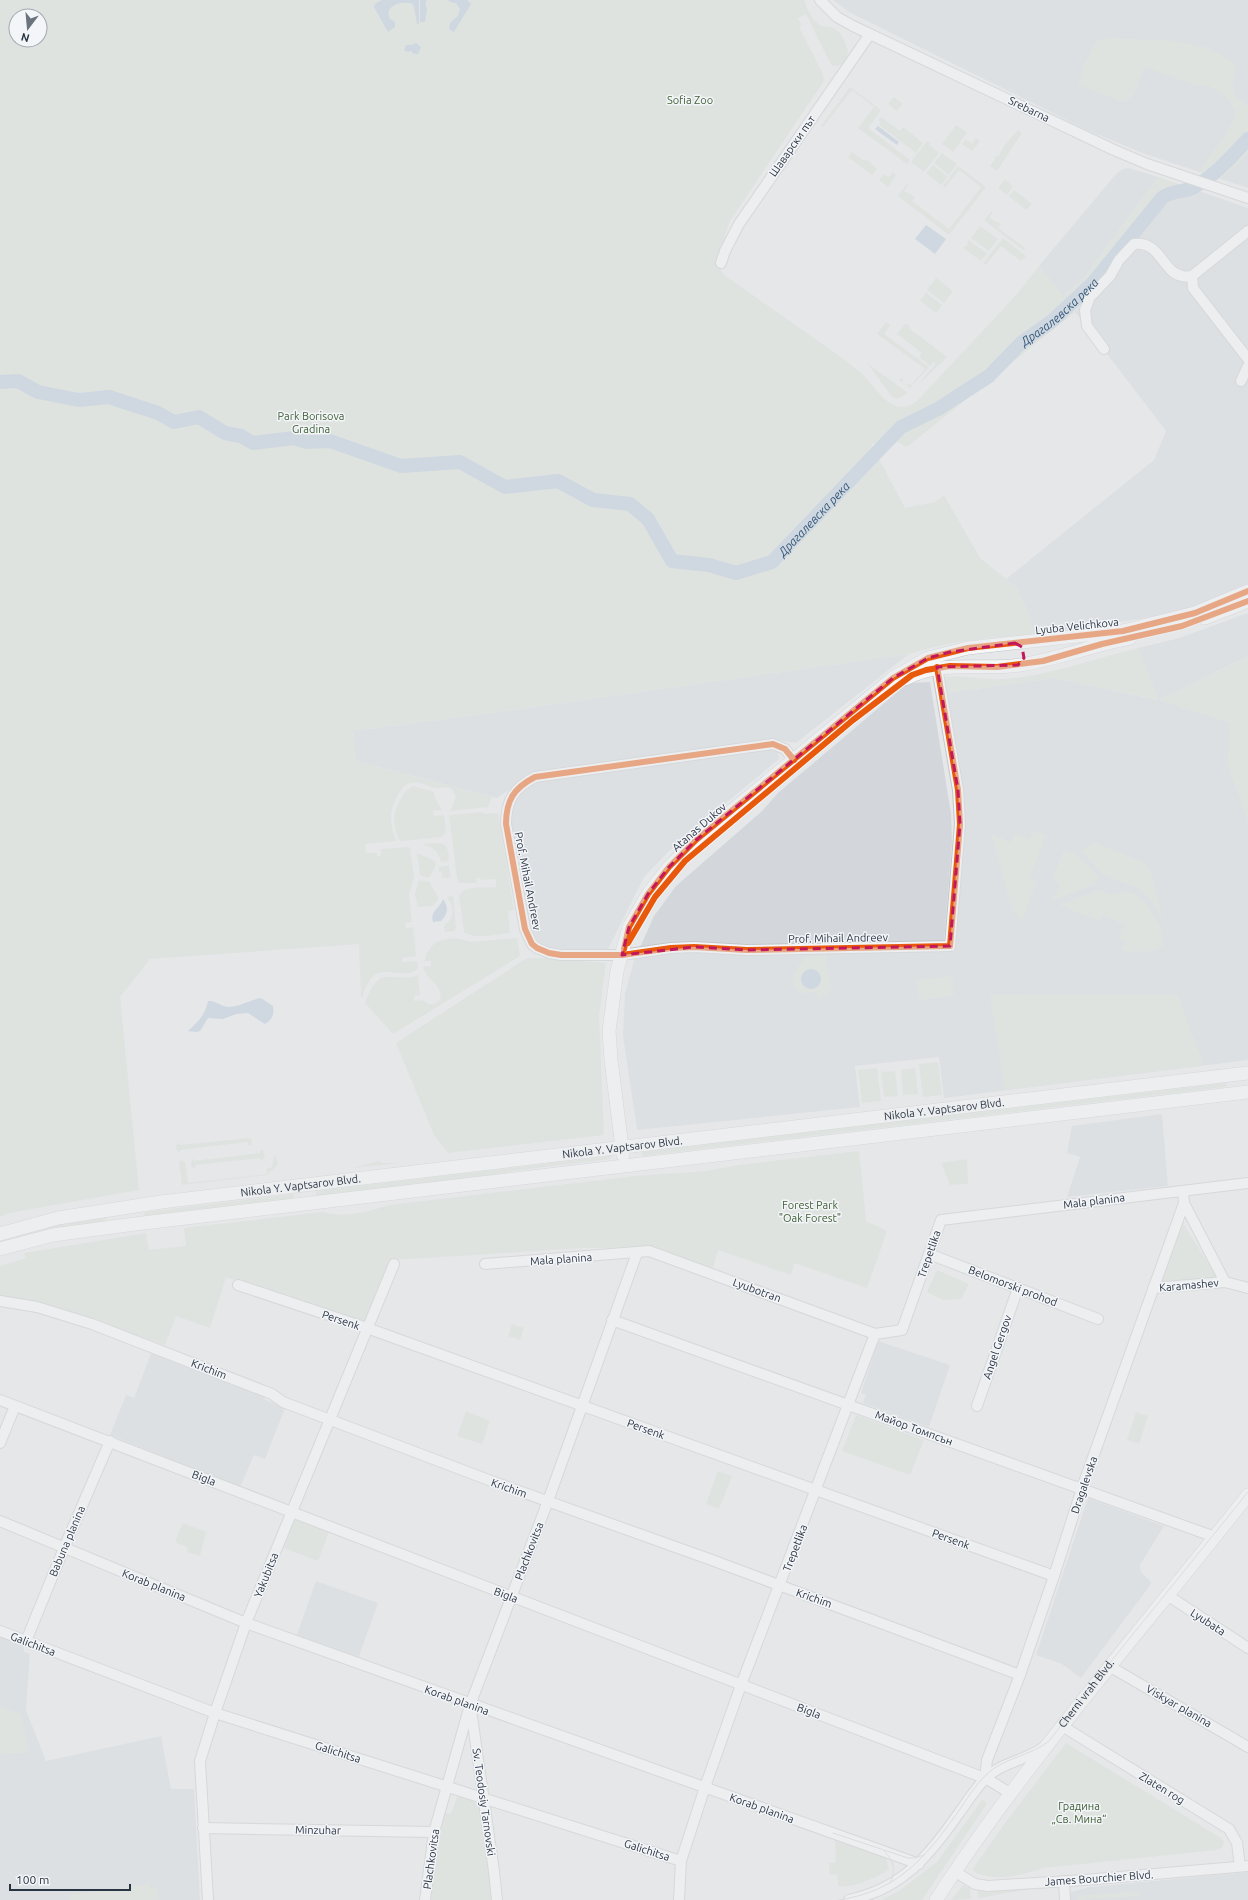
<svg xmlns="http://www.w3.org/2000/svg" width="1248" height="1900" viewBox="0 0 1248 1900" font-family="Ubuntu,sans-serif">
	<rect width="100%" height="100%" fill="#e5e7e9"/>
	<!-- built -->
	<g fill="#d3d7dc">
		<polygon points="833,0 1248,0 1248,188 1145,154 1089,131 849,12"/>
		<polygon points="1129,168 1158,177 1084,278 1063,296 1039,266 1117,173 1123,169"/>
		<polygon points="1196,190 1248,208 1248,584 1185,612 1034,635 1028,612 1016,587 1006,579 1154,460 1166,431 1075,312 1165,200"/>
		<polygon points="1248,613 1248,656 1159,700 1248,728 1248,1060 944,1098 939,1057 855,1066 860,1107 637,1130 623,1036 625,993 634,961 654,916 676,886 761,812 778,793 842,739 908,683 930,682 951,814 952,843 944,942 835,940 835,952 950,950 958,781 947,693 1054,678 1158,700 1138,648 1179,638"/>
		<polygon points="909,654 796,743 771,739 533,774 497,798 356,761 353,731 492,713"/>
		<polygon points="770,749 778,751 779,759 674,846 644,877 606,953 562,952 549,948 538,941 528,926 510,818 515,799 523,790 538,781"/>
		<polygon points="1162,1114 1168,1186 1067,1197 1080,1157 1067,1153 1072,1126"/>
		<polygon points="878,1341 950,1365 929,1427 863,1403 866,1395 861,1393"/>
		<polygon points="152,1351 265,1396 264,1399 285,1408 265,1459 254,1455 240,1487 110,1435 126,1395 134,1398"/>
		<polygon points="1088,1498 1164,1526 1140,1565 1141,1572 1150,1581 1151,1584 1081,1678 1062,1664 1036,1655"/>
		<polygon points="316,1581 378,1603 358,1659 296,1637"/>
		<polygon points="0,1636 24,1645 24,1652 30,1654 26,1710 46,1761 161,1736 171,1789 194,1789 200,1900 0,1900"/>
		<polygon points="1248,1872 1248,1900 1071,1900 1070,1892 1090,1887"/>
	</g>
	<!-- green -->
	<g fill="#d6ddd5" fill-rule="evenodd">
		<path d="M0,0h804c3,8 7,18 14,24 5,4 7,2 12,3 11,2 14,13 17,21 2,8 0,13 -6,17l-8,1 -3,-3 -24,-49 -8,4 3,6 -1,5 23,45 1,7 -94,140 -12,36v7l5,10 122,86c6,5 13,10 19,16 15,15 29,43 53,25l101,-108 21,-27 24,30 21,-18 74,-101 38,13 -31,10 -90,112 -168,135 -11,-6 -25,3 34,64 30,-6 9,-7 36,63 36,29 12,25 6,23c-42,2 -84,6 -125,19l-417,59 -139,18 3,30 136,36 -4,10 -38,4 6,-14 -4,-8c-7,-4 -11,0 -17,-1 -8,-1 -16,-8 -25,-5 -5,1 -8,6 -11,10 -10,16 -10,30 -3,48l-31,3 1,9h11v3h4v-7l28,-2 1,1 4,30 -5,16 3,28 -7,1 1,5 7,-1 3,29 -14,2v4l15,-1 1,7c-11,13 -33,-3 -45,8 -5,5 -9,16 -12,23l-2,-55 -209,15 -30,38 19,193 -130,23 -9,4zM16,16h24v24h-24z"/>
		<path d="M1114,37l9,2 44,1 42,8 27,16 -4,23 4,11 12,7v28l-40,41 -8,-3c12,-21 28,-35 36,-58l-7,-14 -20,-13 -14,-1 -50,-18 -12,29 -10,6 -45,-17 8,-25 11,-19z"/>
		<polygon points="850,87 881,110 868,128 910,160 907,164 858,128 874,107 852,90 823,127 821,126"/>
		<polygon points="894,97 903,104 897,111 888,104"/>
		<polygon points="881,117 900,131 903,127 923,143 916,153 879,125 881,122 878,120"/>
		<polygon points="956,125 967,133 953,152 942,144"/>
		<polygon points="1018,130 1022,133 997,171 990,166 995,159 994,158 996,156 998,157 1004,146"/>
		<polygon points="976,138 980,141 972,151 962,144 966,139 972,144"/>
		<polygon points="927,141 930,143 929,145 939,153 924,172 911,162"/>
		<polygon points="1248,143 1248,154 1222,178 1215,176"/>
		<polygon points="852,152 863,160 869,161 877,169 872,175 848,157"/>
		<polygon points="942,153 957,164 949,175 934,163"/>
		<polygon points="933,165 948,177 941,185 926,173"/>
		<polygon points="958,166 986,187 949,235 898,196 907,184 908,185 904,191 915,197 912,201 949,229 981,187 959,170 945,188 943,186"/>
		<polygon points="893,172 896,175 888,187 879,180 884,174 889,177"/>
		<polygon points="1005,179 1013,187 1007,195 998,188"/>
		<polygon points="1014,190 1032,204 1026,210 1009,196"/>
		<polygon points="992,211 993,212 989,218 1001,224 998,228 1025,248 1023,250 984,220"/>
		<polygon points="980,226 998,239 989,251 971,238"/>
		<polygon points="1003,238 1026,256 1021,261 1001,246 986,265 983,263"/>
		<polygon points="969,240 987,254 981,261 963,248 968,244 967,243"/>
		<polygon points="936,278 953,291 944,303 927,290"/>
		<polygon points="925,292 942,305 936,313 919,300 925,296"/>
		<polygon points="886,322 890,325 884,334 929,367 910,388 899,380 901,378 903,380 902,382 908,385 909,384 911,385 925,369 877,334"/>
		<polygon points="906,323 910,327 909,328 947,357 918,385 936,363 934,362 930,366 919,357 922,353 897,334"/>
		<polygon points="867,363 908,393 897,399 892,397"/>
		<path d="M1138,648l21,52 89,-44v166l-20,-57 1,-43 -70,-22 -105,-22 -107,15 -2,-16c19,-2 39,3 58,2 42,-2 93,-21 135,-31z"/>
		<path d="M413,786l21,6 1,6 7,12 -9,1 1,5 10,-1 2,16 -4,6 -42,4c-8,-15 -8,-29 2,-44 3,-5 5,-8 11,-11z"/>
		<path d="M483,812l1,2 14,-1 16,97 -6,1 2,22c-14,1 -34,7 -46,-1l-5,-36c5,-11 27,-8 37,-9v-8l-16,1v-2h-4l1,5h-18l-2,-4 -8,-64z"/>
		<polygon points="1033,831 1046,835 1030,877 1037,881 1022,921 1013,912 991,833 1011,843 1015,833 1030,839"/>
		<polygon points="1094,842 1145,863 1150,870 1163,918 1149,898 1137,888 1103,875 1081,851"/>
		<path d="M440,843c9,2 8,10 9,18l-8,1c-2,-12 -9,-15 -20,-18z"/>
		<polygon points="1064,850 1076,854 1099,877 1095,884 1052,901 1060,884 1052,880"/>
		<polygon points="417,853 435,861 436,865 430,877 427,878 420,875"/>
		<polygon points="449,865 451,878 443,878 441,871 439,872 439,867"/>
		<path d="M419,880l11,2c1,7 9,11 8,18l-6,6 -14,1 -3,-13z"/>
		<path d="M1099,890l12,5 15,-4 9,3 9,7 16,24 4,19c-10,11 -29,7 -42,7l3,-9 -6,-3 5,-15 -21,-9 -3,6 -41,-16z"/>
		<path d="M453,896l3,32 -2,3 -9,1 -1,-6c11,-8 11,-19 3,-29z"/>
		<path d="M456,938l15,4 46,-4 3,18 -127,78 -28,-31c3,-7 6,-17 13,-23 9,-8 28,2 40,-5l2,20 -6,1v5l8,-1 8,5 7,-2c12,-15 -10,-21 -14,-36l8,-1v-5h-7c7,-19 12,-21 32,-23z"/>
		<path d="M826,955l5,38 -13,7 -2,-8c-25,6 -30,-14 -13,-31l-1,-4z"/>
		<polygon points="527,958 549,958 606,963 599,1016 604,1135 448,1153 434,1135 396,1043"/>
		<polygon points="952,976 954,995 919,1000 917,980"/>
		<polygon points="1177,994 1203,1062 1201,1066 1005,1090 990,995"/>
		<polygon points="938,1062 942,1095 923,1097 919,1064"/>
		<polygon points="877,1068 881,1101 862,1103 858,1070"/>
		<polygon points="915,1068 918,1094 903,1095 901,1070"/>
		<polygon points="895,1071 898,1096 884,1097 881,1072"/>
		<polygon points="1225,1083 1227,1085 1225,1087 642,1156 642,1152"/>
		<polygon points="249,1138 252,1140 251,1145 248,1145 248,1142 180,1150 180,1153 177,1151 176,1146 179,1142 180,1145"/>
		<polygon points="260,1150 263,1150 265,1157 261,1161 260,1158 195,1165 195,1169 191,1166 191,1162 193,1158 194,1161 260,1153"/>
		<path d="M859,1151l7,70 21,10 -20,57 -73,-25 -3,12 -73,-25 -5,18 -60,-20h-68l-194,12 -25,63 -140,-46 -16,51 -34,-12 -11,29 -101,-36 -54,-12h-10v-31l26,-8 -2,-5 122,-20 3,17 37,-4 -2,-18 138,-16c24,6 45,0 68,-7l245,-29 71,-5 33,-6z"/>
		<polygon points="275,1154 278,1164 267,1175 182,1185 179,1163 181,1160 185,1162 188,1183 267,1174 266,1169 272,1167"/>
		<polygon points="610,1156 612,1157 610,1159 512,1171 501,1174 316,1196 316,1191"/>
		<polygon points="967,1159 968,1184 950,1185 941,1163"/>
		<polygon points="379,1161 383,1163 400,1163 352,1168"/>
		<polygon points="293,1194 294,1198 143,1216 145,1212"/>
		<polygon points="107,1217 105,1221 45,1230 0,1243 0,1240 44,1227"/>
		<polygon points="1181,1220 1218,1279 1158,1281"/>
		<polygon points="937,1270 969,1284 961,1299 943,1300 927,1292"/>
		<polygon points="512,1324 524,1328 520,1340 508,1336"/>
		<polygon points="466,1411 490,1421 482,1444 457,1436"/>
		<polygon points="1136,1412 1148,1416 1139,1444 1127,1440"/>
		<polygon points="856,1415 924,1440 910,1475 842,1451"/>
		<polygon points="718,1471 732,1476 719,1509 706,1504"/>
		<polygon points="295,1519 329,1532 318,1561 284,1548"/>
		<polygon points="183,1523 206,1532 200,1556 187,1552 188,1548 175,1542"/>
		<polygon points="0,1707 21,1714 29,1751 24,1753 0,1754"/>
		<path d="M1066,1743l155,95 3,3 -1,6 -7,3 -172,18c-23,7 -51,16 -72,2l33,-47z"/>
		<polygon points="458,1795 480,1803 486,1835 492,1900 430,1900 437,1833 442,1813 451,1814"/>
		<polygon points="982,1800 986,1802 986,1805 922,1900 882,1900 899,1891 937,1862"/>
		<path d="M835,1841l51,15 3,14c-14,7 -34,19 -51,16l-1,-12 -7,1 -1,-12 7,-1z"/>
		<polygon points="150,1884 150,1888 157,1888 159,1900 70,1900 70,1895"/>
		<polygon points="963,1885 970,1888 971,1899 951,1900"/>
		<polygon points="976,1887 1040,1887 979,1898"/>
		<polygon points="1139,1891 1140,1896 1077,1900 1077,1898 1080,1896"/>
	</g>
	<!-- water -->
	<g fill="#b3c5d5">
		<path d="M382,0h37v24h-2c-1,-7 -2,-12 -4,-20 -10,-4 -30,1 -23,15l5,3v5l-7,5 -14,-25 1,-3z"/>
		<polygon points="420,0 427,0 425,3 427,9 425,22 420,22"/>
		<path d="M448,0h19l4,4 -17,28 -5,-3c2,-9 2,-7 9,-13l2,-7 -4,-6 -6,-1z"/>
		<polygon points="416,43 421,47 418,54 414,54 411,51 407,52 404,50 406,45 411,45"/>
		<polygon points="878,126 899,142 897,145 875,129"/>
		<polygon points="926,225 946,239 935,254 915,239"/>
		<path d="M443,899c6,9 5,14 -2,22l-8,1c-3,-12 7,-13 10,-23z"/>
		<circle cx="811" cy="979" r="10"/>
		<path d="M261,998l12,8c1,9 0,13 -8,18l-17,-11 -12,1 -13,5 -15,-1 -8,13 -4,1 -8,-1c11,-10 17,-16 20,-30 8,-1 13,6 22,6 11,-1 20,-7 31,-9z"/>
	</g>
	<g fill="none" stroke-linecap="round" stroke-linejoin="round">
		<!-- river -->
		<path stroke="#b3c5d5" stroke-width="14" id="s1" d="M0,382l18,-1 20,11 41,8 30,-3 49,16 16,9 25,-5 26,16 16,3 12,7 41,-5 13,4 23,-1 71,25 59,-4 45,25 53,-6 35,19 37,4 18,15 24,42 37,4 27,8 36,-11 129,-135 37,-18 51,-33 32,-33 31,-22 40,-37 70,-86c10,-8 21,-5 32,-11 21,-11 38,-31 54,-48"/>
		<!-- minor casing -->
		<g stroke="#c3c5c7" stroke-width="12">
			<g id="minor">
				<polyline points="820,0 837,17 853,26 1114,150 1147,164 1248,198"/>
				<polyline points="721,263 725,251 739,224 870,34"/>
				<polyline points="1192,276 1193,288 1248,359"/>
				<path d="M1104,349l-17,-23 -2,-16 5,-13 20,-21 9,-16 15,-16c27,-3 28,28 48,32 3,1 7,0 10,0l56,-45"/>
				<polyline points="1241,381 1248,366"/>
				<path d="M794,760l-9,-11 -12,-5 -238,33c-21,11 -29,23 -29,47l19,105 7,15 5,4 12,5 12,2h61l49,-7 23,-1 53,3 203,-4 10,-122 -2,-34 -21,-123"/>
				<polyline points="1184,1203 1225,1282"/>
				<polyline points="929,1254 1098,1319"/>
				<polyline points="485,1264 649,1251 875,1334 902,1330 941,1220 1248,1183"/>
				<polyline points="238,1285 367,1328 1054,1576"/>
				<polyline points="1153,1288 1225,1282 1248,1288"/>
				<polyline points="0,1301 37,1307 92,1324 272,1394 283,1402 494,1482 709,1559 1020,1675"/>
				<polyline points="612,1320 1215,1537"/>
				<polyline points="0,1400 987,1779 1010,1793"/>
				<polyline points="977,1406 1018,1288"/>
				<polyline points="0,1443 15,1406"/>
				<polyline points="0,1521 246,1623 919,1864"/>
				<polyline points="1167,1595 1248,1648"/>
				<polyline points="0,1631 215,1713 681,1861"/>
				<polyline points="26,1641 64,1548 110,1441"/>
				<polyline points="1109,1666 1248,1747"/>
				<polyline points="471,1710 494,1871 497,1900"/>
				<polyline points="1062,1726 1229,1829 1237,1843 1240,1866"/>
				<polyline points="985,1779 987,1760 1020,1675 1054,1576 1082,1488 1184,1203 1183,1191"/>
				<polyline points="203,1828 434,1832"/>
				<polyline points="954,1871 975,1884 988,1886 1084,1880 1248,1866"/>
				<polyline points="1064,1881 1065,1900"/>
				<polyline points="208,1900 200,1761 215,1713 246,1623 394,1264"/>
				<polyline points="425,1900 434,1832 470,1705 548,1501 637,1253"/>
				<polyline points="679,1900 681,1861 705,1787 741,1685 875,1334"/>
				<path d="M849,1900c53,-11 81,-45 110,-87 8,-11 16,-24 26,-34 16,-17 40,-18 59,-32"/>
			</g>
		</g>
		<!-- major casing -->
		<g stroke="#c1c4c7" stroke-width="14">
			<g id="major">
				<polyline points="1205,618 1248,601"/>
				<path d="M905,679c37,-20 76,-8 115,-14 37,-6 73,-20 110,-27"/>
				<polyline points="623,1155 611,1060 609,1031 617,971 629,927 648,894 669,867 696,840 893,678 928,658 968,648 1123,631 1195,613 1248,591"/>
				<path id="s2" d="M0,1234l58,-16 103,-16 1087,-129"/>
				<polyline points="0,1249 53,1235 135,1224 1248,1092"/>
				<path d="M936,1900c93,-143 207,-271 312,-405"/>
			</g>
		</g>
		<!-- minor -->
		<use href="#minor" stroke="#f4f5f6" stroke-width="10"/>
		<!-- major -->
		<use href="#major" stroke="#f7f7f8" stroke-width="13"/>
		<!-- tram -->
		<g stroke="#cdcfd1" stroke-width="1">
			<polyline points="833,1833 908,1858 915,1858 924,1855"/>
			<path d="M884,1851c10,9 12,21 6,32"/>
			<path id="s3" d="M839,1900c59,-9 86,-42 119,-88 9,-13 17,-27 29,-38 18,-17 44,-18 62,-33l59,-76 140,-173"/>
		</g>
		<!-- cycleway casing -->
		<g stroke="#f3f5f8" stroke-width="8">
			<g id="cycleway">
				<path d="M794,760l-9,-11 -12,-5 -238,33c-21,11 -29,23 -29,47l19,105 7,15 5,4 12,5 12,2h61l49,-7 23,-1 53,3 203,-4 10,-122 -2,-34 -21,-123"/>
				<polyline points="628,943 655,897 685,861 853,720 912,675 926,670 950,666 997,667 1043,661 1102,644 1182,626 1248,601"/>
				<polyline points="624,949 629,927 648,894 669,867 696,840 893,678 928,658 968,648 1123,631 1195,613 1248,591"/>
			</g>
		</g>
		<!-- cycleway -->
		<use href="#cycleway" stroke="#e8590c" stroke-width="6"/>
	</g>
	<!-- marked area -->
	<path d="M0 0H1248V1900H0ZM1015,643l7,4 2,11 -6,7 -81,2 21,123 2,34 -10,122 -203,4 -53,-3 -72,8 7,-28 19,-33 21,-27 27,-27 197,-162 35,-20 22,-6z" fill="#e5e7e9" fill-opacity=".55" fill-rule="evenodd"/>
	<path fill="none" stroke="#c2185b" stroke-width="3" stroke-dasharray="8 5" stroke-linejoin="round" d="M1015,643l7,4 2,11 -6,7 -81,2 21,123 2,34 -10,122 -203,4 -53,-3 -72,8 7,-28 19,-33 21,-27 27,-27 197,-162 35,-20 22,-6z"/>
	<g text-anchor="middle" dominant-baseline="central" stroke-width="3" stroke-linejoin="round" paint-order="stroke">
		<!-- park labels -->
		<g font-size="11" fill="#416037" stroke="#f3f5f8">
			<text x="690" y="100">Sofia Zoo</text>
			<text x="311" y="416">Park Borisova<tspan x="311" dy="13">Gradina</tspan></text>
			<text x="810" y="1205">Forest Park<tspan x="810" dy="13">"Oak Forest"</tspan></text>
			<text x="1079" y="1806">Градина<tspan x="1079" dy="13">„Св. Мина“</tspan></text>
		</g>
		<!-- street labels -->
		<g font-size="11" fill="#2a3544" stroke="#f3f5f8">
			<text transform="translate(1029 109) rotate(26)">Srebarna</text>
			<text transform="translate(792 146) rotate(-55)">Шаварски път</text>
			<text transform="translate(1077 626) rotate(-6)">Lyuba Velichkova</text>
			<text transform="translate(699 827) rotate(-41)">Atanas Dukov</text>
			<text transform="translate(528 881) rotate(79)">Prof. Mihail Andreev</text>
			<text transform="translate(838 938) rotate(-1)">Prof. Mihail Andreev</text>
			<text stroke="none"><textPath href="#s2" startOffset="953">Nikola Y. Vaptsarov Blvd.</textPath></text>
			<text stroke="none"><textPath href="#s2" startOffset="629">Nikola Y. Vaptsarov Blvd.</textPath></text>
			<text stroke="none"><textPath href="#s2" startOffset="305">Nikola Y. Vaptsarov Blvd.</textPath></text>
			<text transform="translate(1094 1201) rotate(-7)">Mala planina</text>
			<text transform="translate(929 1254) rotate(-71)">Trepetlika</text>
			<text transform="translate(561 1259) rotate(-4)">Mala planina</text>
			<text transform="translate(1189 1285) rotate(-5)">Karamashev</text>
			<text transform="translate(1013 1286) rotate(21)">Belomorski prohod</text>
			<text transform="translate(757 1290) rotate(20)">Lyubotran</text>
			<text transform="translate(341 1320) rotate(19)">Persenk</text>
			<text transform="translate(997 1347) rotate(-71)">Angel Gergov</text>
			<text transform="translate(209 1369) rotate(21)">Krichim</text>
			<text transform="translate(914 1428) rotate(20)">Майор Томпсън</text>
			<text transform="translate(646 1429) rotate(20)">Persenk</text>
			<text transform="translate(204 1478) rotate(21)">Bigla</text>
			<text transform="translate(1084 1485) rotate(-71)">Dragalevska</text>
			<text transform="translate(509 1488) rotate(20)">Krichim</text>
			<text transform="translate(951 1539) rotate(20)">Persenk</text>
			<text transform="translate(67 1541) rotate(-67)">Babuna planina</text>
			<text transform="translate(795 1548) rotate(-69)">Trepetlika</text>
			<text transform="translate(529 1551) rotate(-69)">Plachkovitsa</text>
			<text transform="translate(266 1575) rotate(-68)">Yakubitsa</text>
			<text transform="translate(154 1585) rotate(22)">Korab planina</text>
			<text transform="translate(506 1595) rotate(21)">Bigla</text>
			<text transform="translate(814 1598) rotate(20)">Krichim</text>
			<text transform="translate(1208 1622) rotate(33)">Lyubata</text>
			<text transform="translate(33 1644) rotate(21)">Galichitsa</text>
			<text stroke="none"><textPath href="#s3" startOffset="332">Cherni vrah Blvd.</textPath></text>
			<text transform="translate(457 1700) rotate(20)">Korab planina</text>
			<text transform="translate(1179 1706) rotate(30)">Viskyar planina</text>
			<text transform="translate(809 1711) rotate(21)">Bigla</text>
			<text transform="translate(338 1752) rotate(18)">Galichitsa</text>
			<text transform="translate(1162 1788) rotate(31)">Zlaten rog</text>
			<text transform="translate(484 1802) rotate(82)">Sv. Teodosiy Tarnovski</text>
			<text transform="translate(762 1808) rotate(20)">Korab planina</text>
			<text transform="translate(318 1830) rotate(1)">Minzuhar</text>
			<text transform="translate(647 1850) rotate(18)">Galichitsa</text>
			<text transform="translate(431 1859) rotate(-82)">Plachkovitsa</text>
			<text transform="translate(1099 1878) rotate(-4)">James Bourchier Blvd.</text>
		</g>
		<!-- water labels -->
		<g font-size="12" font-style="italic" fill="#335679" stroke="#f3f5f8">
			<text stroke="none"><textPath href="#s1" startOffset="1222">Драгалевска река</textPath></text>
			<text stroke="none"><textPath href="#s1" startOffset="898">Драгалевска река</textPath></text>
		</g>
	</g>
	<!-- north arrow -->
	<g transform="translate(28 28) rotate(196)"><circle r="19" fill="#f3f5f8" stroke="#a3a8b0"/>
	<path d="M0-3L7 15L0 10L-7 15Z" fill="#6b737e"/>
	<text y="-6" font-size="11" font-weight="bold" text-anchor="middle" fill="#2a3544">N</text>
	</g>
	<!-- scale -->
	<path d="M10 1884v6h120v-6" fill="none" stroke="#2a3544" stroke-width="2"/>
	<text x="16" y="1884" font-size="12" fill="#2a3544" stroke="#f3f5f8" stroke-width="3" paint-order="stroke">100 m</text>
</svg>
